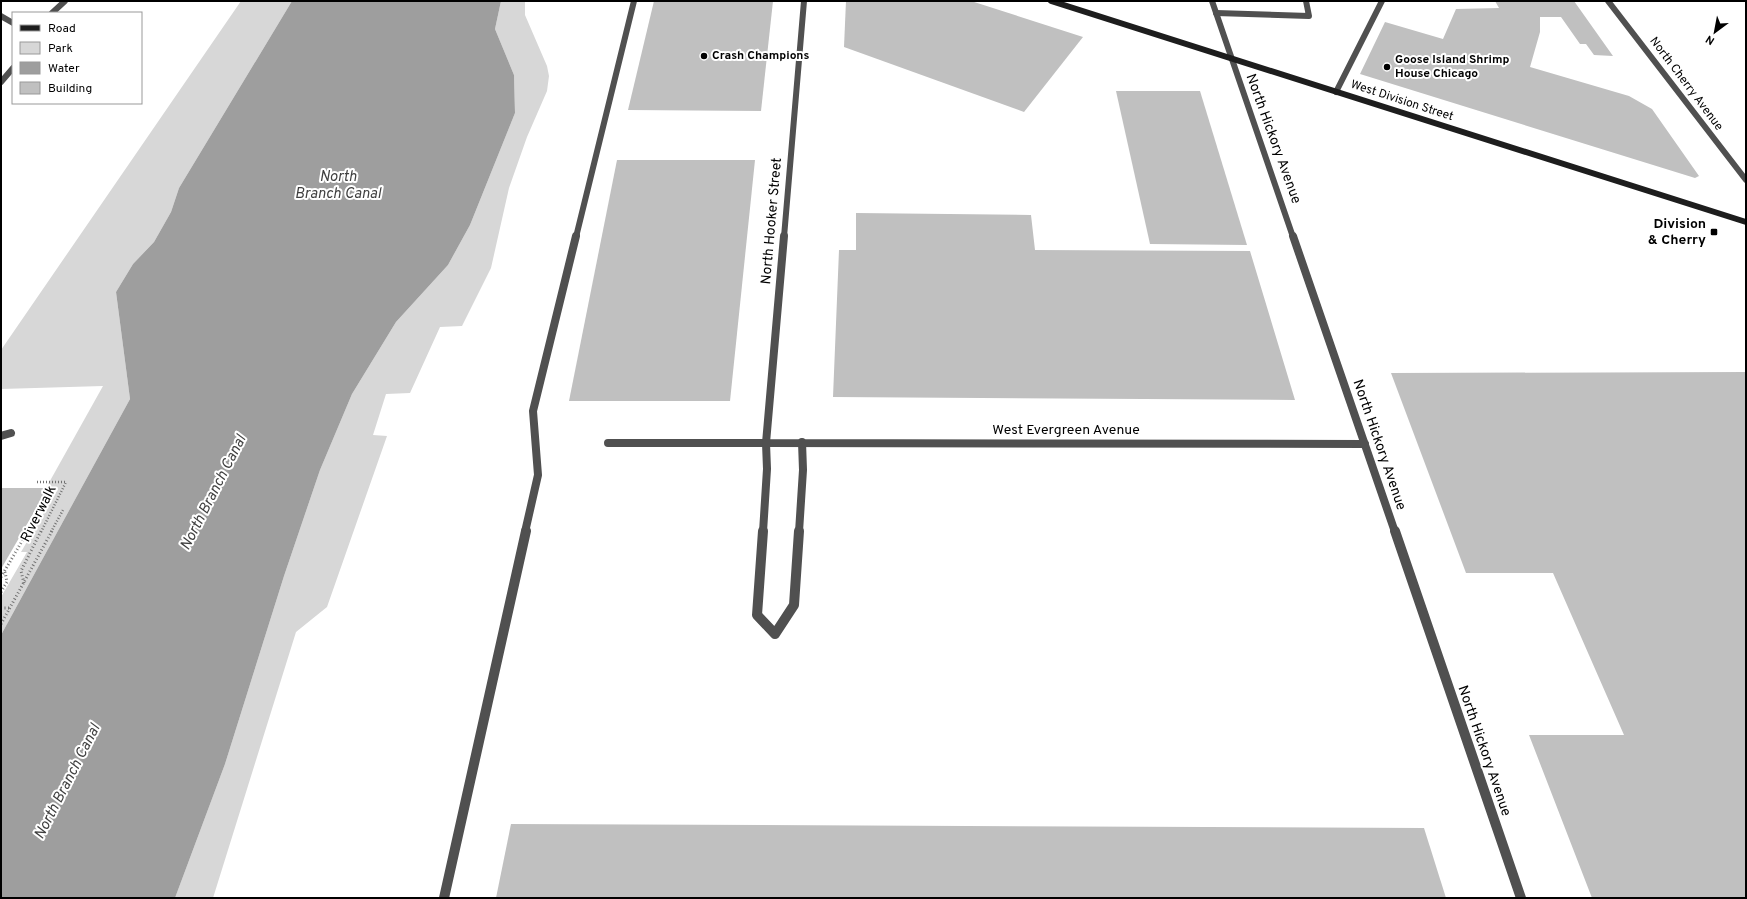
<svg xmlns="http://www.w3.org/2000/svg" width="1747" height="899" viewBox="0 0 1747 899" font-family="Overpass,sans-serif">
	<rect width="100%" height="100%" fill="#fff"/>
	<!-- green -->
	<g fill="#d7d7d7">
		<polygon points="241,1 292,1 179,188 171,212 154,242 133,264 116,292 130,399 1,635 1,597 27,552 21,552 58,489 46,488 103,386 1,389 1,350"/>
		<polygon points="501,1 525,1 525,15 547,66 549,76 547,91 527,137 509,188 491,268 462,326 440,327 410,393 386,394 373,435 387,436 327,607 296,632 213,898 175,898 225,764 284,576 320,470 352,394 396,322 448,265 470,225 515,113 514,75 495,29"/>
	</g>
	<!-- water -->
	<polygon fill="#9e9e9e" points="292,1 501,1 495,29 514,75 515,113 470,225 448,265 396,322 352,394 320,470 284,576 225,764 175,898 1,898 1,635 130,399 116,292 133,264 154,242 171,212 179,188"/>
	<!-- building -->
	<g fill="#c0c0c0">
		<polygon points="654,1 773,1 761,111 628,110"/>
		<polygon points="846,1 971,1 1083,37 1024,112 844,47"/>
		<polygon points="1495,1 1574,1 1613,56 1594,55 1586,44 1580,44 1561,17 1540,17 1540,32 1530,67 1629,96 1652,109 1699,176 1695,178 1360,74 1385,22 1443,39 1456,9 1499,8"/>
		<polygon points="1116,91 1200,91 1247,245 1150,244"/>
		<polygon points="617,160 755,160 730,401 569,401"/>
		<polygon points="856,213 1031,215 1035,250 1250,251 1295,400 833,397 839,250 856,250"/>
		<polygon points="1746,372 1746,898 1592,898 1529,735 1624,735 1553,573 1466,573 1391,373"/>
		<polygon points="1,488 48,488 1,569"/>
		<polygon points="511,824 1424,828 1446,898 496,898"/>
	</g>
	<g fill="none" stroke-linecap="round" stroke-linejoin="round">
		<!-- path-far1 -->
		<g stroke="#727272" stroke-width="2.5" stroke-dasharray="1 2" stroke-linecap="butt">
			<polyline points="37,482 66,482 41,532"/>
			<polyline points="27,532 51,491"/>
			<polyline points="51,532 63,510"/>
		</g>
		<!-- path -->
		<g stroke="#727272" stroke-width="3" stroke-dasharray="1 2.5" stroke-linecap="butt">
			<polyline points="1,577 28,531"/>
			<polyline points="24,583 21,571 41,531"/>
			<polyline points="1,592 7,582 5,572"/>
			<polyline points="1,608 10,608"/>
			<polyline points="1,624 52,531"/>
		</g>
		<!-- service-far2 -->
		<g stroke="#505050" stroke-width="6">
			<polyline points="52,13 65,1"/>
			<polyline points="1216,13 1309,16 1306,1"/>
			<polyline points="1336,92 1382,1"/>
			<polyline points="576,237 634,1"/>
		</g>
		<!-- service-far1 -->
		<g stroke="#505050" stroke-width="8">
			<polyline points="608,443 766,443 767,469 763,532"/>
			<polyline points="525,532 538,475 533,411 576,236"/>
			<polyline points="799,532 803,470 802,442"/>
		</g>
		<!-- service -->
		<g stroke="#505050" stroke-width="10">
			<polyline points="763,531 757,615 775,634 794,605 799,531"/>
			<polyline points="444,898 526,531"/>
		</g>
		<!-- minor-far2 -->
		<g stroke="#505050" stroke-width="6">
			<polyline points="1212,1 1293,237"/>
			<polyline points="1608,1 1746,180"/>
			<polyline points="784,237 804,1"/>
		</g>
		<!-- minor-far1 -->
		<g stroke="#505050" stroke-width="8">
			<polyline points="784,236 766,443 1365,444"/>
			<polyline points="1293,236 1395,532"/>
			<polyline points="1,436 11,433"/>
		</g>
		<!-- minor -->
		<polyline stroke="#505050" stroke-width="10" points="1395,531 1521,898"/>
		<!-- tertiary -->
		<g stroke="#505050" stroke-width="6">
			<polyline points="1,16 13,23"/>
			<polyline points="1,82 13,68"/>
		</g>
		<!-- secondary -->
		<polyline stroke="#1d1d1d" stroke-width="6" points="1051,1 1746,222"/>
	</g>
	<!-- markers -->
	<g fill="#000" stroke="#fff" stroke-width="1.5">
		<circle cx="704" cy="56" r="4"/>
		<circle cx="1387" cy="67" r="4"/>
		<rect x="1710" y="228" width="8" height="8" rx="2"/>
	</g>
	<g text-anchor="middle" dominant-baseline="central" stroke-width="4" stroke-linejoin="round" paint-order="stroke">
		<!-- far-poi labels -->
		<g font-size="12" font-weight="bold" fill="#000" stroke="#fff" text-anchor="start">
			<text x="712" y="56">Crash Champions</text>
			<text x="1395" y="60">Goose Island Shrimp<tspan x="1395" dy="14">House Chicago</tspan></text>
		</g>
		<!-- far-street labels -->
		<g font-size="12" fill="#000" stroke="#fff">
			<text transform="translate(1686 84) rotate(53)">North Cherry Avenue</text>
			<text transform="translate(1402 101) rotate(18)">West Division Street</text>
		</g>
		<!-- street labels -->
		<g font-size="14" fill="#000" stroke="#fff">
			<text transform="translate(1273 139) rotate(70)">North Hickory Avenue</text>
			<text transform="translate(772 221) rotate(-85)">North Hooker Street</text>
			<text x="1066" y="430">West Evergreen Avenue</text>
			<text transform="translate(1379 445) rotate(71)">North Hickory Avenue</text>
			<text transform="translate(39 514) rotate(-63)">Riverwalk</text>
			<text transform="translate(1484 751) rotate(71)">North Hickory Avenue</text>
		</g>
		<!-- poi labels -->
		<g font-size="14" font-weight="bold" fill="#000" stroke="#fff" text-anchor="end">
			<text x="1706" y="224">Division<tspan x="1706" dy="16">&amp; Cherry</tspan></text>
		</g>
		<!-- water labels -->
		<g font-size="15" font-style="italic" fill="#3f3f3f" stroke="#fff">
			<text x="338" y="177">North<tspan x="338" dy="17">Branch Canal</tspan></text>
			<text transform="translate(214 493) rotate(-63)">North Branch Canal</text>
			<text transform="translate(68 782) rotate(-63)">North Branch Canal</text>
		</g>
	</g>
	<!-- border -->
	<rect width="1747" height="899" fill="none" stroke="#000000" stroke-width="4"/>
	<!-- legend -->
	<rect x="12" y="12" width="130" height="92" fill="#ffffff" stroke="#999999"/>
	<rect x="20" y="25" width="20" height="6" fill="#1d1d1d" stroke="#999999"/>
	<text x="48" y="32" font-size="12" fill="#000000">Road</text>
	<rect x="20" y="42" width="20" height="12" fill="#d7d7d7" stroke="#999999"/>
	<text x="48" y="52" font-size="12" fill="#000000">Park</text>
	<rect x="20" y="62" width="20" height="12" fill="#9e9e9e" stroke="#999999"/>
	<text x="48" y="72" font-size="12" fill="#000000">Water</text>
	<rect x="20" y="82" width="20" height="12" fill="#c0c0c0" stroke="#999999"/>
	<text x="48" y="92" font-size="12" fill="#000000">Building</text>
	<!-- north arrow -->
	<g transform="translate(1715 32) rotate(212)" stroke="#ffffff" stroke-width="3" paint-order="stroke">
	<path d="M0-3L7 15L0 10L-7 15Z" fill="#000000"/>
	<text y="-6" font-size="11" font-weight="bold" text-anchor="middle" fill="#000000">N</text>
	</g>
</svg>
